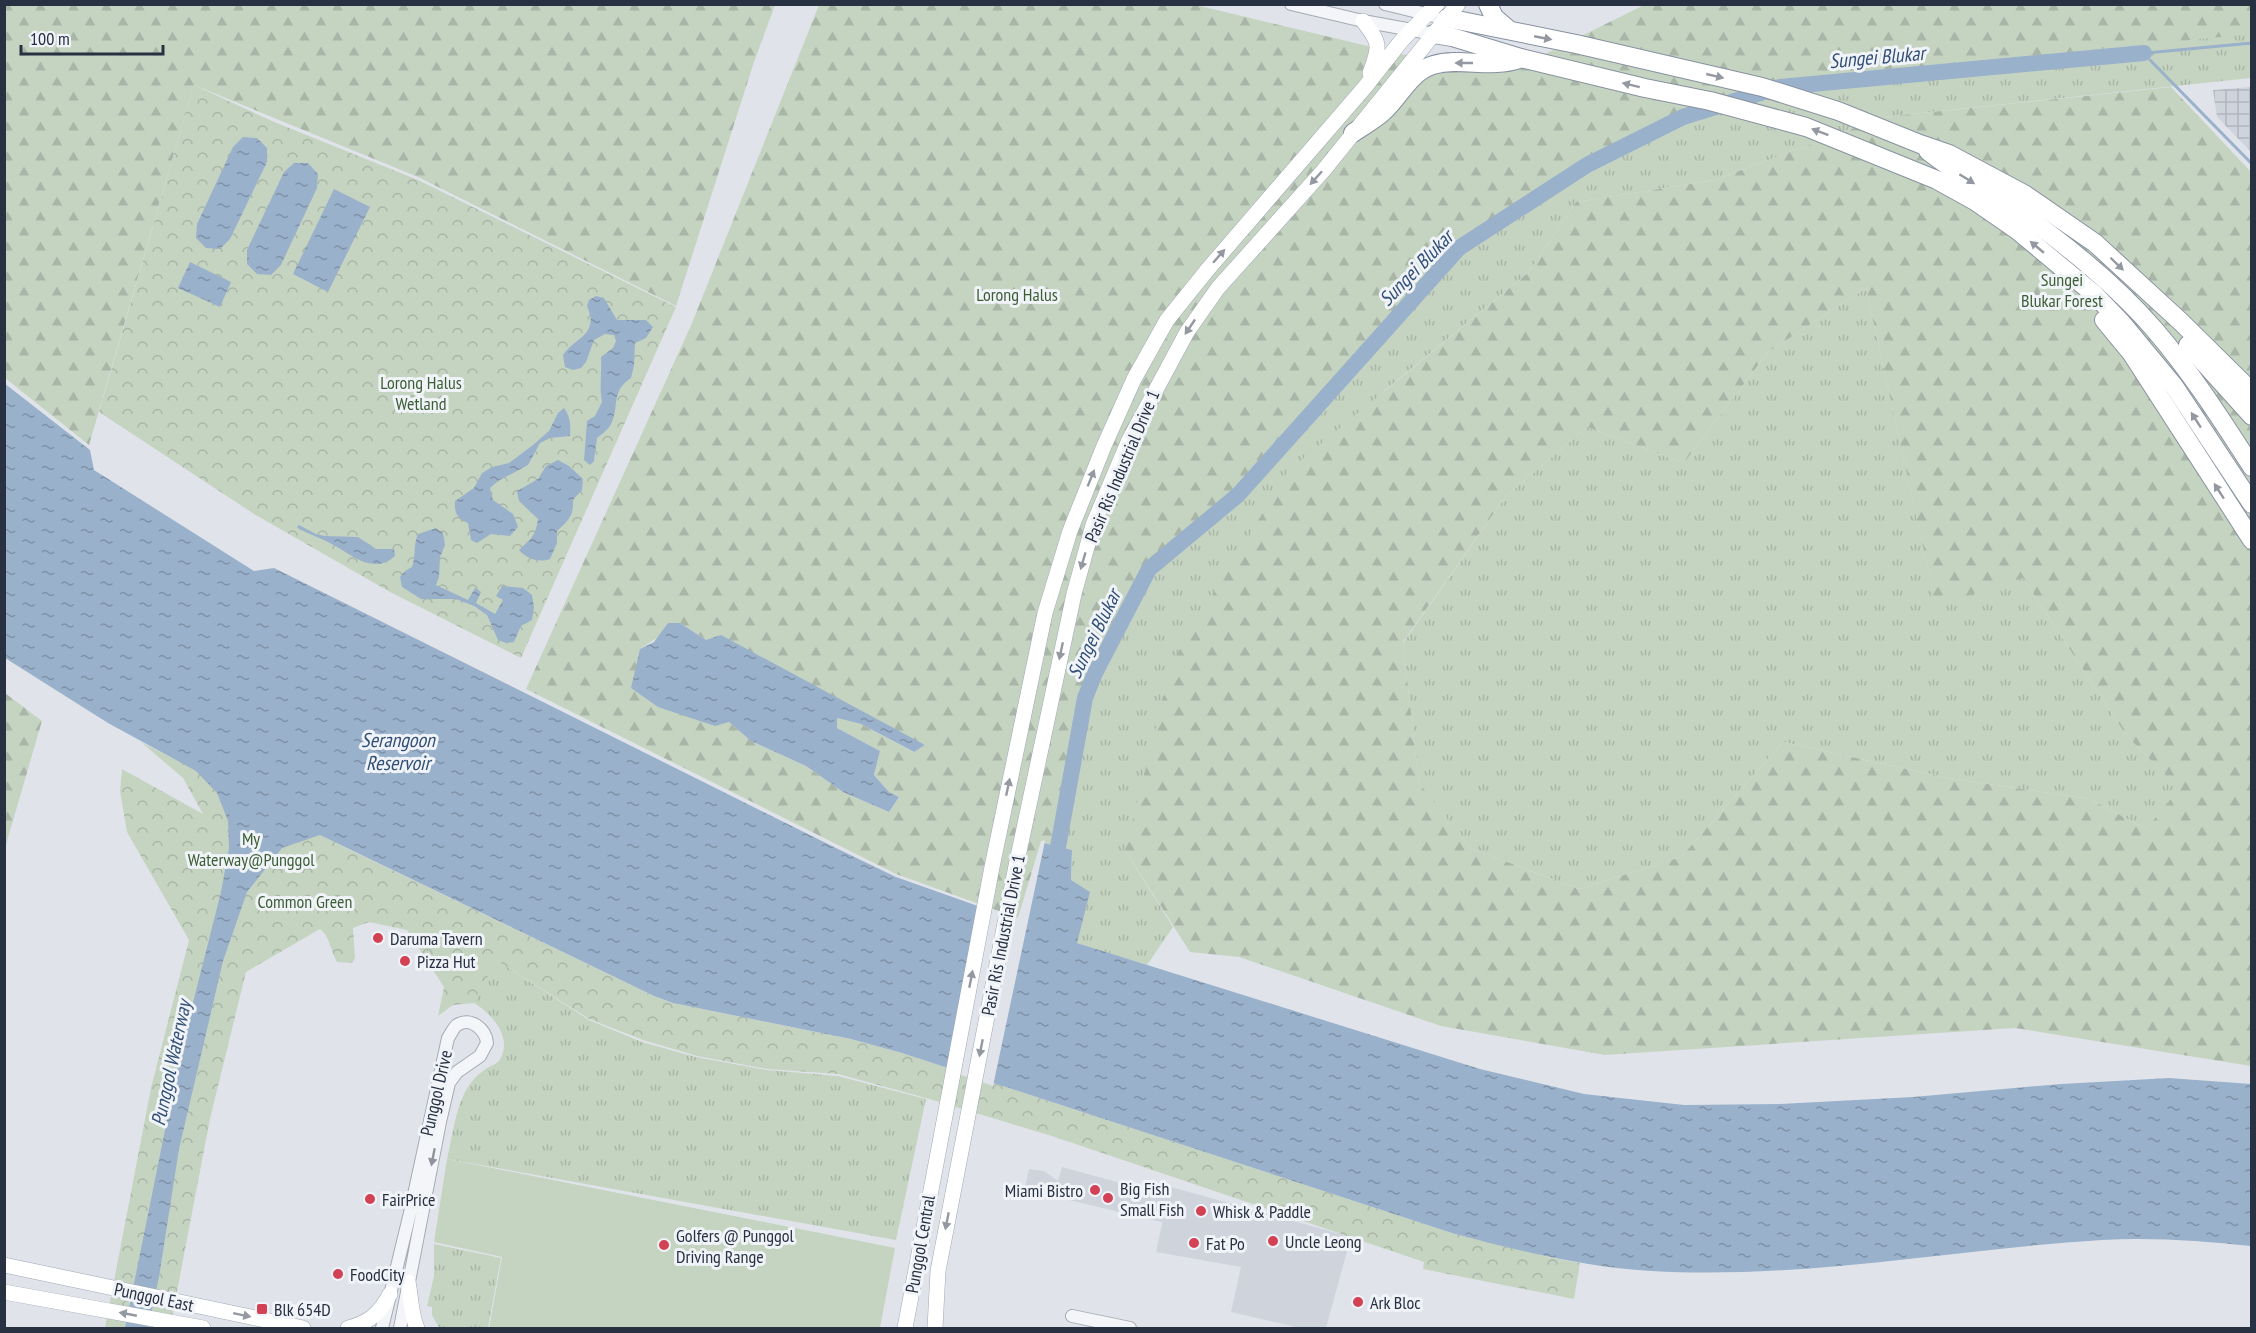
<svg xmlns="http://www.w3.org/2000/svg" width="2256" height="1333" viewBox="0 0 2256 1333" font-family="'PT Sans Narrow',sans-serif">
	<defs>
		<pattern id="industrial-grid" width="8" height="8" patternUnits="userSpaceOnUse" patternTransform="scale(1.5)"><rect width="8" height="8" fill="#ced3dc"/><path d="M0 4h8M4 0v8" fill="none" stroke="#b1b6be"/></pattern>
		<pattern id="grass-tufts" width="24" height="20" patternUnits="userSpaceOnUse" patternTransform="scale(1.5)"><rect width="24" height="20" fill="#c5d4c1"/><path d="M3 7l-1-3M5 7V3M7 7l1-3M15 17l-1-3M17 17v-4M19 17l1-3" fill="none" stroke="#a9b6a7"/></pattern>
		<pattern id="forest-firs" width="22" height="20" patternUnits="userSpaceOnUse" patternTransform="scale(1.5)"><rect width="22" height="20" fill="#c5d4c1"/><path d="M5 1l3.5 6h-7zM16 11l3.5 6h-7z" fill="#a9b6a7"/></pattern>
		<pattern id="park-crowns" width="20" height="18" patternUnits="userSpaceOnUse" patternTransform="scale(1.5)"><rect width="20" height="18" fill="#c5d4c1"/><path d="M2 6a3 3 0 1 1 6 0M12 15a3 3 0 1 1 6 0" fill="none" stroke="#a9b6a7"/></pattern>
		<pattern id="water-ripples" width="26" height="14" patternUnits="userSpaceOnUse" patternTransform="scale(1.5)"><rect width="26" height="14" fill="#9ab1cb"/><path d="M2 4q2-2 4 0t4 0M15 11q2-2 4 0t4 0" fill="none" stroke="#7e91a6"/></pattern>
	</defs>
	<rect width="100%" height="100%" fill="#e0e4ea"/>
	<!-- built -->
	<polygon fill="#ced3dc" points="1062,1167 1168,1196 1171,1187 1351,1237 1326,1328 1300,1328 1231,1312 1241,1267 1156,1252 1164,1214 1162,1222 1069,1200 1025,1187 1029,1169 1044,1171 1058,1181"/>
	<!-- industrial -->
	<polygon fill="url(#industrial-grid)" points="2251,87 2252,87 2251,152 2217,117 2213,90"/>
	<!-- grass -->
	<g fill="url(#grass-tufts)">
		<polygon points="2251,15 2251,78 1883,117 1715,180 1576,202 1529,272 1383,392 1125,850 1173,927 1147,965 1077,943 1071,881 1072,850 1044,843 1058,688 1112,579 1370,313 1541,167 1760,73"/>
		<polygon points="1866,288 1936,605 2023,578 2126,735 2180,789 2146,829 2090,799 1948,778 1783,742 1681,857 1579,889 1470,848 1419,784 1403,643 1506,496 1587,427 1684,463 1768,352"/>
		<path d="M495,959l94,61 53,22 54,15 71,13 71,6 88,23 -30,141 -449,-81c5,-22 8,-47 18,-67 6,-11 12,-17 22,-24 4,-2 9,-4 12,-7 15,-23 -7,-47 -25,-58z"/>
		<polygon points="434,1244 501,1258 488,1328 439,1328 432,1315 432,1307 427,1306 434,1276"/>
	</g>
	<!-- forest -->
	<g fill="url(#forest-firs)" fill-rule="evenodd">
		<polygon points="4,5 5,4 775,5 754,62 676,306 418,177 194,85 89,445 5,378"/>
		<path d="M819,5h377l264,63 53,2 131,-65h607v29l-470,46 -99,29 -99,50 -126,82 -224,249 -91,75 -56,108 -7,21 -26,150 -12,-3 -23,77 -122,-44 -370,-185 166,-366zM680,623l26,17 219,105 -12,7 -52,-28 -24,-6v10l43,23 -6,24 15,17 10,5 -10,15 -46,-20 -37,-26 -55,-25 -22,-19 -71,-15 -18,-58z"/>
		<path d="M2171,87l80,85v894l-236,-38 -410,27 -164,-29 -202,-69 -49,-5 -65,-102 48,-189 115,-190 241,-199 47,-70 139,-22 168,-63zM1866,288l70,318 87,-28 103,157 53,54 -33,40 -56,-30 -142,-21 -165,-36 -102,115 -102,32 -109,-41 -51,-65 -16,-141 103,-146 81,-69 97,36 84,-111z"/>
		<polygon points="5,693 42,721 5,848"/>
	</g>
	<!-- park -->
	<g fill="url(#park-crowns)">
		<polygon points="194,85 272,121 418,180 676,307 521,658 390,592 254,514 99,412"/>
		<path d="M141,742l199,103 314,151 19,7 178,36 51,14 553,181 93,23 32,6 -6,36 -151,-30 1,-7 -369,-125 -129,-39 -88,-24 -71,-5 -70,-13 -54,-16 -54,-21 -93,-59 -22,43 -21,2 -15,11 6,-29 -37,-57 -38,-8 -16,6 2,30 -3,5 -15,-1c-7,-12 -7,-26 -17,-33l-74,43 -36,147 -40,209h-65l46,-240 38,-148 -62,-108 -7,-41 2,-22 81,45 -20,-36z"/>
	</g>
	<!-- garden -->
	<polygon fill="#c5d4c1" points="447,1159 895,1248 880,1328 489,1328 502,1257 434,1242"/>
	<!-- water -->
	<g fill="url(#water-ripples)">
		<polygon points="243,137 257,138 267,148 267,162 230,239 220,249 206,248 196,238 197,224 233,147"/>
		<polygon points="294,163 308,163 318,174 317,188 281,265 271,275 257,274 247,264 247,250 284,172"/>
		<polygon points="334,189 370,207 328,292 293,274"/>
		<polygon points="190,262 231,282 220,307 178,288"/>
		<path d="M596,296l8,2 13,22h29l7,7 -7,11 -11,5 -1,22 -3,13c-21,14 -11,28 -20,46 -3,6 -9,10 -14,14l-3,23 -4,4 -6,-5 3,-39 8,-5 7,-14c-3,-16 0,-29 -1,-45l12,-9 3,-7 -2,-6 -9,-1 -11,6 -8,22 -5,6 -8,2 -8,-3 -2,-12c12,-18 37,-20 24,-49l2,-6z"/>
		<path d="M4,383l86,67 4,20 160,101 20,-3 562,280 60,29 124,44 24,-78 28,7 -1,30 19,12 -13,51 403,126 104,25 100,11 96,-1 133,-7 148,-13 108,-6 82,6v162c-47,-5 -101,-9 -149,-6 -149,9 -301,40 -451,31 -67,-4 -131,-20 -196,-37l-553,-181 -51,-14 -178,-36 -19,-7 -334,-161 -38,13 -35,44 -24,69 -44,188 -20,128 -11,51h-23l57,-282 39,-154 8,-44 -1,-27 -11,-28 -21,-22 -88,-48 -103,-65z"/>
		<path d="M564,408c6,8 7,17 6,28l-20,2 -10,5 -12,22 -30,16 -8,7 3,12 20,14 5,13 -8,9 -19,-2 -14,9 -6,-3 -3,-17c-11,-4 -14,-11 -13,-22l19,-13 8,-15 10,-6 17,-4 24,-18 16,-14 9,-18z"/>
		<path d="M558,460l11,6 14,13 -1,11 -9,10c1,16 -5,21 -16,31v12l-7,16c-11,4 -23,0 -31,-9 12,-12 16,-12 19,-31l-19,-18 -2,-10 21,-12 8,-13z"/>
		<path d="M299,525l17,9 9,2 33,1 18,12h18l1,7c-22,20 -44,-2 -65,-13 -10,-5 -21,-9 -31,-14l-2,-2z"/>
		<path d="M436,528l7,5 2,12 -5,12 -1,20 -3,8 32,15 7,-12 6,4 -5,11 19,11 8,-14 -7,-4 6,-10 21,2 9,7 2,12 -2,13 -11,6 -7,16 -8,1 -8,-3 -11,-25 -13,-9 -18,-7h-35l-19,-12 -2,-10 5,-6 7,-4c4,-11 1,-22 6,-33z"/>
		<polygon points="668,623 680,623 706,640 721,635 925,745 914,752 861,724 837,718 837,728 880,751 874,775 889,792 899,797 889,812 843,792 806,766 751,741 729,722 715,726 658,707 631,688 640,649 654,642"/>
	</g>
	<!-- pier -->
	<polygon fill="#e0e4ea" points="1043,840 1045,841 993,1086 949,1071 981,905 1018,918"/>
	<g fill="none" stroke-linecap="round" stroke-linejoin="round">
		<!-- stream -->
		<g stroke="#9ab1cb" stroke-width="3">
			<polyline points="2146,53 2252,43"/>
			<polyline points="2150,60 2252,164"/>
		</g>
		<!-- river -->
		<polyline stroke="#9ab1cb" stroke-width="16" points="1058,847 1085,698 1095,673 1149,569 1238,495 1459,248 1587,165 1683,117 1780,87 2144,53"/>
		<!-- minor casing -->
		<g stroke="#a5abb4" stroke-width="14">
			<g id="minor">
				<polyline points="1291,4 1363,21 1434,34"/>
				<polyline points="1385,4 1434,16"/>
				<polyline points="1072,1316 1130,1328"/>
				<path d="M382,1328l28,-115 38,-175c3,-4 5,-10 9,-13 14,-9 29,5 30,18l-7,13 -23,16 -8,11 -9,39 -40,206"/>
			</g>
		</g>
		<!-- major casing -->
		<g stroke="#9fa8b6" stroke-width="16">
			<g id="major">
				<path d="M1363,21c18,23 17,25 7,52"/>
				<polyline points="4,1265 303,1328"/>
				<path d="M408,1282c3,14 3,34 9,46"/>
				<polyline points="4,1292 203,1328"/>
				<path d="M348,1328c21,-5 32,-15 42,-34"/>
				<polyline points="905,1328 992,867 1045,613 1070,531 1104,446 1134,379 1167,320 1208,269 1365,87 1402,40 1437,4"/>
				<polyline points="935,1328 938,1271 1016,866 1074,594 1093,525 1129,440 1187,332 1218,288 1323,171 1458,4"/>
			</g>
		</g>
		<!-- highway casing -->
		<g stroke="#8791a1" stroke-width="20">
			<g id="highway">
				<polyline points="1488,4 1494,17 1509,30"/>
				<polyline points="1447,18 1576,44 1762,87 1838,111 1920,144 1949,154 2024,194 2095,243 2180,321 2252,392"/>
				<polyline points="1434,34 1452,37 1521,58 1645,88 1710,101 1806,127 1937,180 1975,201 2017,230 2094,294 2121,322 2174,386 2252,504"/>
				<path d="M1353,133c10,-7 21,-13 30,-21 17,-15 27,-40 50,-47 28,-8 58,4 86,-6"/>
				<path d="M1928,151c36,29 78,49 114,77 40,30 79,63 112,101 37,43 67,90 98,138"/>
				<polyline points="2104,320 2132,354 2252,540"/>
				<polyline points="2188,345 2252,416"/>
			</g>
		</g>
		<!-- minor -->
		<use href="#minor" stroke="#f3f5f8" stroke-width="12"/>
		<!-- major -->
		<use href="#major" stroke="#fff" stroke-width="15"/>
		<!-- highway -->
		<use href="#highway" stroke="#fff" stroke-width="18"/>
	</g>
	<!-- one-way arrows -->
	<defs><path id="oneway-solid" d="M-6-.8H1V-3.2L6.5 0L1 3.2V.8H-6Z" transform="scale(1.5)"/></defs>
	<g fill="#9498a0">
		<use href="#oneway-solid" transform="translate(1543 38) rotate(11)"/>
		<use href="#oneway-solid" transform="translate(1464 63) rotate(-180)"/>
		<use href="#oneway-solid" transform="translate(1715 76) rotate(13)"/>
		<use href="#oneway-solid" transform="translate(1631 85) rotate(-166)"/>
		<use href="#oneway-solid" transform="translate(1820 132) rotate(-159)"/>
		<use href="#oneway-solid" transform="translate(1316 178) rotate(132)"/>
		<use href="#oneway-solid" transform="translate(1967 179) rotate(32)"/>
		<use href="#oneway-solid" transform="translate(2037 247) rotate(-140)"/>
		<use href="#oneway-solid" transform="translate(1219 256) rotate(-49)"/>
		<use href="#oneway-solid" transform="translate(2117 264) rotate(44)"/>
		<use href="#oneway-solid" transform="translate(1190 327) rotate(124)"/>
		<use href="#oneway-solid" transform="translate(2196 420) rotate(-123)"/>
		<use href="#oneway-solid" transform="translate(1091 478) rotate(-68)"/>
		<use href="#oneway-solid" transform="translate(2219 491) rotate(-123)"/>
		<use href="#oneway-solid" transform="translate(1083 561) rotate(106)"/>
		<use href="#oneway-solid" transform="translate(1061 651) rotate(102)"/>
		<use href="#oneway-solid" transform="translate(1008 787) rotate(-78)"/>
		<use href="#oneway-solid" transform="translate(971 979) rotate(-79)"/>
		<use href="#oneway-solid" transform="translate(981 1048) rotate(101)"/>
		<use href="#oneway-solid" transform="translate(947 1221) rotate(101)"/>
		<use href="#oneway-solid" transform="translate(128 1314) rotate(-169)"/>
		<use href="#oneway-solid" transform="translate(242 1315) rotate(12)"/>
	</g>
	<use fill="#8e939d" href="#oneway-solid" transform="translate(433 1157) rotate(101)"/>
	<!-- markers -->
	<g fill="#d34154" stroke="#f0f3f7" stroke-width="2">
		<circle cx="378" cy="938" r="6"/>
		<circle cx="405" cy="961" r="6"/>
		<circle cx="1095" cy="1190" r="6"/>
		<circle cx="1108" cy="1198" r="6"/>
		<circle cx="370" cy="1199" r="6"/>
		<circle cx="1201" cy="1211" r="6"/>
		<circle cx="1273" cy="1241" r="6"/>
		<circle cx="1194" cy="1243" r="6"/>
		<circle cx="664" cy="1245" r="6"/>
		<circle cx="338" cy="1274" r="6"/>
		<circle cx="1358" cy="1302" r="6"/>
		<rect x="256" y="1303" width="12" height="12" rx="3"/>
	</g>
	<g text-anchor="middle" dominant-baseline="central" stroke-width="6" stroke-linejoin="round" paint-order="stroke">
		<!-- park labels -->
		<g font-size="18" fill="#3c5e35" stroke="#f0f3f7">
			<text x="2062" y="279">Sungei<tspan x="2062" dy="21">Blukar Forest</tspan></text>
			<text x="1017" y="294">Lorong Halus</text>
			<text x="421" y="382">Lorong Halus<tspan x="421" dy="21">Wetland</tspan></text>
			<text x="251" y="838">My<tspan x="251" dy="21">Waterway@Punggol</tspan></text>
			<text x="305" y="901">Common Green</text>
		</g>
		<!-- street labels -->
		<g font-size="18" fill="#283142" stroke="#f0f3f7">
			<text transform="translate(1122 466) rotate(-67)">Pasir Ris Industrial Drive 1</text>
			<text transform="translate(1003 935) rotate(-79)">Pasir Ris Industrial Drive 1</text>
			<text transform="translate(436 1093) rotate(-77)">Punggol Drive</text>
			<text transform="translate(920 1244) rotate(-80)">Punggol Central</text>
			<text transform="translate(154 1297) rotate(12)">Punggol East</text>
		</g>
		<!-- poi labels -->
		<g font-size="18" fill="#283142" stroke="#f0f3f7" text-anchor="start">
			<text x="390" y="938">Daruma Tavern</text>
			<text x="417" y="961">Pizza Hut</text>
			<text x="1120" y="1188">Big Fish<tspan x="1120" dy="21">Small Fish</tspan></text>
			<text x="1083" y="1190" text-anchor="end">Miami Bistro</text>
			<text x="382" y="1199">FairPrice</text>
			<text x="1213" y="1211">Whisk &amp; Paddle</text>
			<text x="676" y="1235">Golfers @ Punggol<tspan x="676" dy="21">Driving Range</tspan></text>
			<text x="1285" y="1241">Uncle Leong</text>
			<text x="1206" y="1243">Fat Po</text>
			<text x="350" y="1274">FoodCity</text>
			<text x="1370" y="1302">Ark Bloc</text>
			<text x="274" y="1309">Blk 654D</text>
		</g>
		<!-- water labels -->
		<g font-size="20" font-style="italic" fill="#314f77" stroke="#f0f3f7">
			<text transform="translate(1877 57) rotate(-5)">Sungei Blukar</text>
			<text transform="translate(1416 268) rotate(-46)">Sungei Blukar</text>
			<text transform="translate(1094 634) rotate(-64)">Sungei Blukar</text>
			<text x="398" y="740">Serangoon<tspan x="398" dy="23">Reservoir</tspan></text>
			<text transform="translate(171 1063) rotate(-78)">Punggol Waterway</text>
		</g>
	</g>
	<!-- border -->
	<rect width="2256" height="1333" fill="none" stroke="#283142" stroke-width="12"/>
	<!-- scale -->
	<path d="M21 45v9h142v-9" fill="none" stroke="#283142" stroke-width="3"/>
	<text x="30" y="45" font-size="18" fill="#283142" stroke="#f0f3f7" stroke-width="4.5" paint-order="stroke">100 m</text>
</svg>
